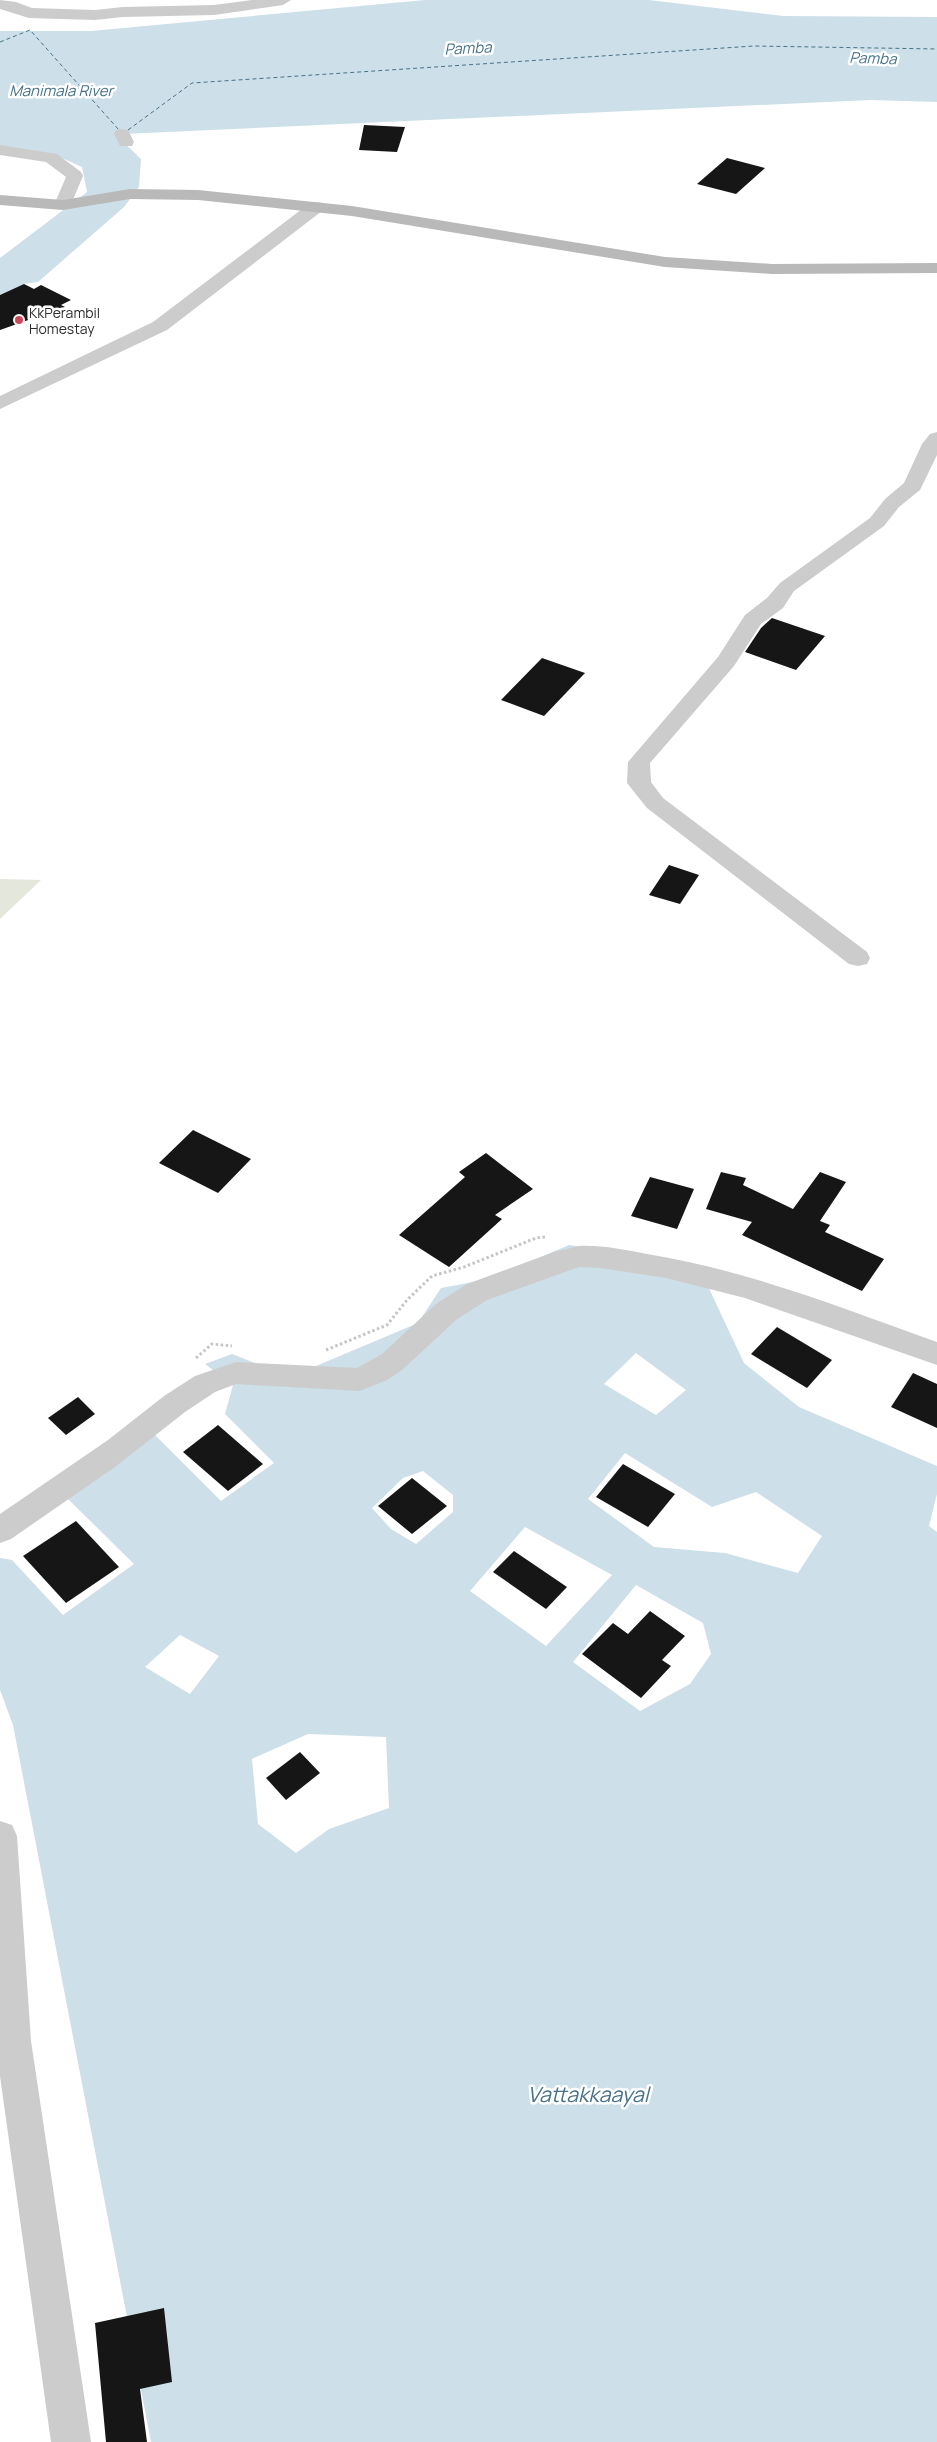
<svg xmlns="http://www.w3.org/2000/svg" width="937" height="2442" viewBox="0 0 937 2442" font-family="Manrope,sans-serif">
	<rect width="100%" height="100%" fill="#fff"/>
	<!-- green -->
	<polygon fill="#e3e7dc" points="0,879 41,880 0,919"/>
	<!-- water -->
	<g fill="#cddfe8" fill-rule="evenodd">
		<polygon points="425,0 649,0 783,16 937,17 937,102 870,100 122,134 117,136 141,159 139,187 124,207 38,282 24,284 0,295 0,258 87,192 82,167 53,154 0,148 0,31 91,31"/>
		<path d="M569,1245l61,8 75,27 39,83 55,44 138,59v28l-8,32 8,6v910h-786l-138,-717 -13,-35v-132l12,2 51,55 71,-51 -69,-68 87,-64 69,69 53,-38 -49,-49 8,-29 -28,-21 27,-10 58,23 128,-54 23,-35 48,-9zM636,1353l50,37 -30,25 -52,-31zM625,1453l87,54 44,-15 66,44 -24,37 -73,-20 -71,-6 -66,-48zM423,1471l30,24v17l-37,32 -25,-15 -19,-21 31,-30zM525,1527l87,48 -66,71 -76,-55zM636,1585l67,38 8,31 -21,30 -50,27 -67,-49zM180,1635l39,21 -29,38 -45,-27zM308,1734l78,3 3,71 -60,21 -33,24 -38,-29 -6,-65z"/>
	</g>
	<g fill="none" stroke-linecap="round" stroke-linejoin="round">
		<!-- ferry -->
		<g stroke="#477287" stroke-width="1" stroke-dasharray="4 3" stroke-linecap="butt">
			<polyline points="0,42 30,30 119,130"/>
			<polyline points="128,130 192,83 754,46 937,49"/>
		</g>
	</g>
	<!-- building -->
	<g fill="#161616">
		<polygon points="364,125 405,127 397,152 359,150"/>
		<polygon points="727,158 765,168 736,194 697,184"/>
		<polygon points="24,284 34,289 41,285 71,300 61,305 65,307 0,330 0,295"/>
		<polygon points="772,618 825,636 796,670 745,652 761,628"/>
		<polygon points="542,658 585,673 544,716 501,700"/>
		<polygon points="669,865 699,875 680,904 649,895"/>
		<polygon points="193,1130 251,1159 218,1193 159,1163"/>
		<polygon points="486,1153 533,1189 495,1215 502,1219 449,1267 399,1235 465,1177 459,1172"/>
		<polygon points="721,1172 746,1178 743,1185 793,1209 820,1172 846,1182 820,1221 830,1225 825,1232 884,1259 862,1291 742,1235 752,1222 706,1209"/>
		<polygon points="650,1177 694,1189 677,1229 631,1216"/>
		<polygon points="777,1327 832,1360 807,1388 751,1354"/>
		<polygon points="913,1373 937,1384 937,1428 891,1407"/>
		<polygon points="78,1397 95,1414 66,1435 48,1418"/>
		<polygon points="218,1425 263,1464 228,1491 183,1452"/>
		<polygon points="623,1464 675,1494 648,1527 596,1497"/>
		<polygon points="412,1478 447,1506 412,1534 378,1506"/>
		<polygon points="76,1521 119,1567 66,1603 23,1556"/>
		<polygon points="514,1551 567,1587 546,1609 493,1572"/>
		<polygon points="650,1611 685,1636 662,1660 671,1666 641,1698 582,1654 613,1623 628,1634"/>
		<polygon points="300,1752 320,1773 286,1800 266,1778"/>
		<polygon points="164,2308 172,2382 140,2389 147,2442 106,2442 95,2323"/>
	</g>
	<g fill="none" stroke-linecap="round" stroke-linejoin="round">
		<!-- path -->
		<g stroke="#c6c6c6" stroke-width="3" stroke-dasharray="2.5 2.5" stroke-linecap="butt">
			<polyline points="326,1350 387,1325 407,1300 432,1276 464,1267 536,1238 546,1237"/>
			<polyline points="196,1358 212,1344 232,1346"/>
		</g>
		<!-- minor -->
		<g fill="#ccc" fill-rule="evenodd">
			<polygon points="0,0 16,2 32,8 95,10 123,7 214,5 252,0 291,0 283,5 214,15 123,17 95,20 29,18 0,9"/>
			<polygon points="122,129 128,130 134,142 132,146 120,146 114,134 116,130"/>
			<polygon points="0,145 57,154 81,172 83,176 69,209 57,209 54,205 66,177 46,162 0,155"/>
			<polygon points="316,202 322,203 325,207 322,211 167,330 0,409 0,396 153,322 310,203"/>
			<polygon points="937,432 937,455 920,490 899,507 884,526 794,591 783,608 761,624 734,666 650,763 651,782 663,798 867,952 870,958 867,964 858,966 849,964 647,808 627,783 628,762 718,657 745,615 767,598 780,583 870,518 885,499 904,483 922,444 930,434"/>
			<path d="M579,1246c23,-1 46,4 68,8 100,16 195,54 290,88v23l-192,-67 -79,-20 -66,-10 -21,-1 -92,33 -31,20 -54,50 -15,10 -27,11 -124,-7 -21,8 -30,20 -70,55 -104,72 -11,4v-29l108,-74 56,-44 31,-20 41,-14 121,6 25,-14 54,-50 31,-20 87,-32z"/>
			<polygon points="0,1821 12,1825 17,1836 31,2041 91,2442 51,2442 0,2076"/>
		</g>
		<!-- secondary -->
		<polygon fill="#b9b9b9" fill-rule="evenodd" points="130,189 198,190 352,206 665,257 772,264 937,263 937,273 772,274 665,267 352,216 198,200 130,199 63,210 0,205 0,195 63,200"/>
	</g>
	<!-- markers -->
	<circle fill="#cf4859" stroke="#fff" stroke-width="2" cx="19" cy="320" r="5"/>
	<g text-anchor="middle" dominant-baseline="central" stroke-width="5" stroke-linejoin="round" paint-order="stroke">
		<!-- far-poi labels -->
		<g font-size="14" fill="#2f2f2f" stroke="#fff" text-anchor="start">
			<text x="29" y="312">KkPerambil<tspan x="29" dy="16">Homestay</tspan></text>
		</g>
		<!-- far-water labels -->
		<g font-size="15" font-style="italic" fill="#477287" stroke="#fff">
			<text transform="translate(468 48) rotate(-3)">Pamba</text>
			<text transform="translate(873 58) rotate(2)">Pamba</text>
			<text x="61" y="90">Manimala River</text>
		</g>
		<!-- near-water labels -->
		<g font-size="21" font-style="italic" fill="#477287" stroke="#fff">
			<text x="588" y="2094">Vattakkaayal</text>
		</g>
	</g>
</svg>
